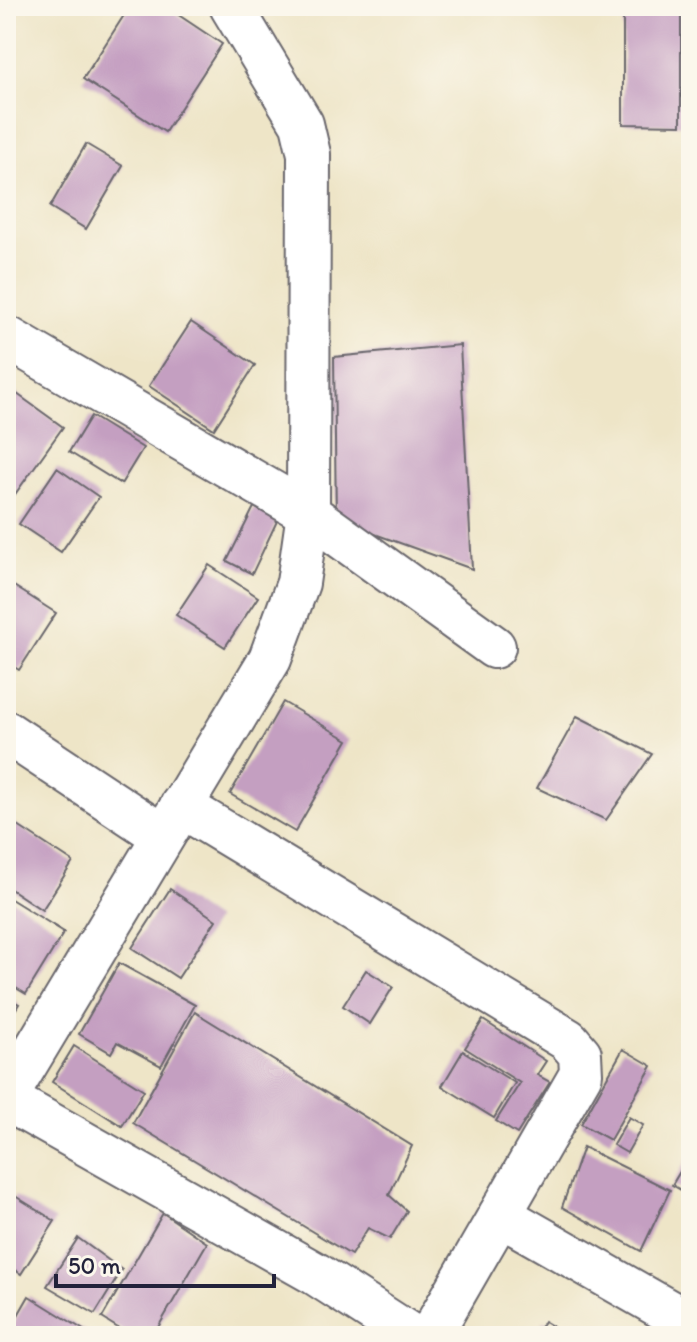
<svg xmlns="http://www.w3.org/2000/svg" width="697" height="1342" viewBox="0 0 697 1342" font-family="Itim,sans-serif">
	<rect width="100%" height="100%" fill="#fbf7ec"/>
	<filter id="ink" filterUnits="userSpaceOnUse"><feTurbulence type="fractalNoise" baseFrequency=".0125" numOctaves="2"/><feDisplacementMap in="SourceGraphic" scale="16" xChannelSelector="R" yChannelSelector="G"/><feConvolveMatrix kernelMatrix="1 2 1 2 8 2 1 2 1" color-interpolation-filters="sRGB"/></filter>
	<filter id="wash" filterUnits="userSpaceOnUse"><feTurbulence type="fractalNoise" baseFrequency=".006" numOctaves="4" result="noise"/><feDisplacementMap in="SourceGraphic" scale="32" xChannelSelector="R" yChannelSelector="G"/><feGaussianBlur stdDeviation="1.8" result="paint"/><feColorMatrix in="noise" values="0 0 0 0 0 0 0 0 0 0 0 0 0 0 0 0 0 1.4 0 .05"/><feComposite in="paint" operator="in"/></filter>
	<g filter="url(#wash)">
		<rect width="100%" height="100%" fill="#eee5c7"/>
		<g id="blocks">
			<!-- building -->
			<g fill="#c49fc1">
				<polygon points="130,6 165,6 222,44 165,132 83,79"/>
				<polygon points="623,6 681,6 681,125 623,124"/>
				<polygon points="86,144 123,166 86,229 50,207"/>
				<polygon points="191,322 255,365 214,429 149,386"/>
				<polygon points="460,345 472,569 336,520 334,357"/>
				<polygon points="6,386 63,427 13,497 6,491"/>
				<polygon points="91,416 143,448 121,484 69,452"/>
				<polygon points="57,468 99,497 61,552 19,524"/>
				<polygon points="254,507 278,519 252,574 227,561"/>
				<polygon points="209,565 258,597 225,647 176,615"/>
				<polygon points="6,581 56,613 19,670 6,662"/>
				<polygon points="283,702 348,740 295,832 230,794"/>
				<polygon points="577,716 652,754 606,820 537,788"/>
				<polygon points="15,824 73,862 42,910 6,886 6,838"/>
				<polygon points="170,889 216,920 178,978 132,948"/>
				<polygon points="6,896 64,932 26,994 6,982"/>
				<polygon points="119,963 195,1005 161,1066 117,1042 111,1053 79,1034"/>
				<polygon points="366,970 393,987 370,1024 343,1006"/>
				<polygon points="6,997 19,1004 6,1025"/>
				<polygon points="195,1012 412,1146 389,1195 407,1211 390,1239 368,1228 351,1255 133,1123"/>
				<polygon points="483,1020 546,1061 537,1075 550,1082 517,1134 496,1121 520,1083 465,1048"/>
				<polygon points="74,1046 144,1090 122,1126 52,1082"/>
				<polygon points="623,1049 652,1066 610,1140 581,1124"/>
				<polygon points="463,1051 515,1083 494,1118 442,1086"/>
				<polygon points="629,1117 643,1125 627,1153 613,1145"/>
				<polygon points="583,1147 670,1190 641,1251 562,1207"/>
				<polygon points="691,1153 691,1185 686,1193 672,1185"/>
				<polygon points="15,1196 55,1221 21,1274 6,1264 6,1211"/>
				<polygon points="163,1213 207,1243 153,1336 131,1336 102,1318"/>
				<polygon points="78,1238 122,1270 95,1314 47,1286"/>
				<polygon points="29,1296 87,1332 85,1336 6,1336"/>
				<polygon points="544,1321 569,1336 535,1336"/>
			</g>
		</g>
	</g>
	<g filter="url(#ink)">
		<use href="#blocks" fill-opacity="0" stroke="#69666c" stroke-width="2"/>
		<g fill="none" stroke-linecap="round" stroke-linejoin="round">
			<!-- minor casing -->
			<g stroke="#69666c" stroke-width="46">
				<g id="minor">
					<polyline points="6,337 308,513 494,647"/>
					<polyline points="6,732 163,836"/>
					<polyline points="181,806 568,1040 580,1054 581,1074 430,1336"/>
					<polyline points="6,1098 270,659 298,583 308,513 309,154 302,124 231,6"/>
					<polyline points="6,1099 316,1274 412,1336"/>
					<polyline points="500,1215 691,1324"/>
				</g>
			</g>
			<!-- minor -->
			<use href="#minor" stroke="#fff" stroke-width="42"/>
		</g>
	</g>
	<!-- margin -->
	<rect width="697" height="1342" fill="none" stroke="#fbf7ec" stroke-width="32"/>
	<!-- scale -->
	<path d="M56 1274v12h218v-12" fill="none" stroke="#22223b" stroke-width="4"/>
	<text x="68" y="1274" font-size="24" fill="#22223b" stroke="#fbf7ec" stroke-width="6" paint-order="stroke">50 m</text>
</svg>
